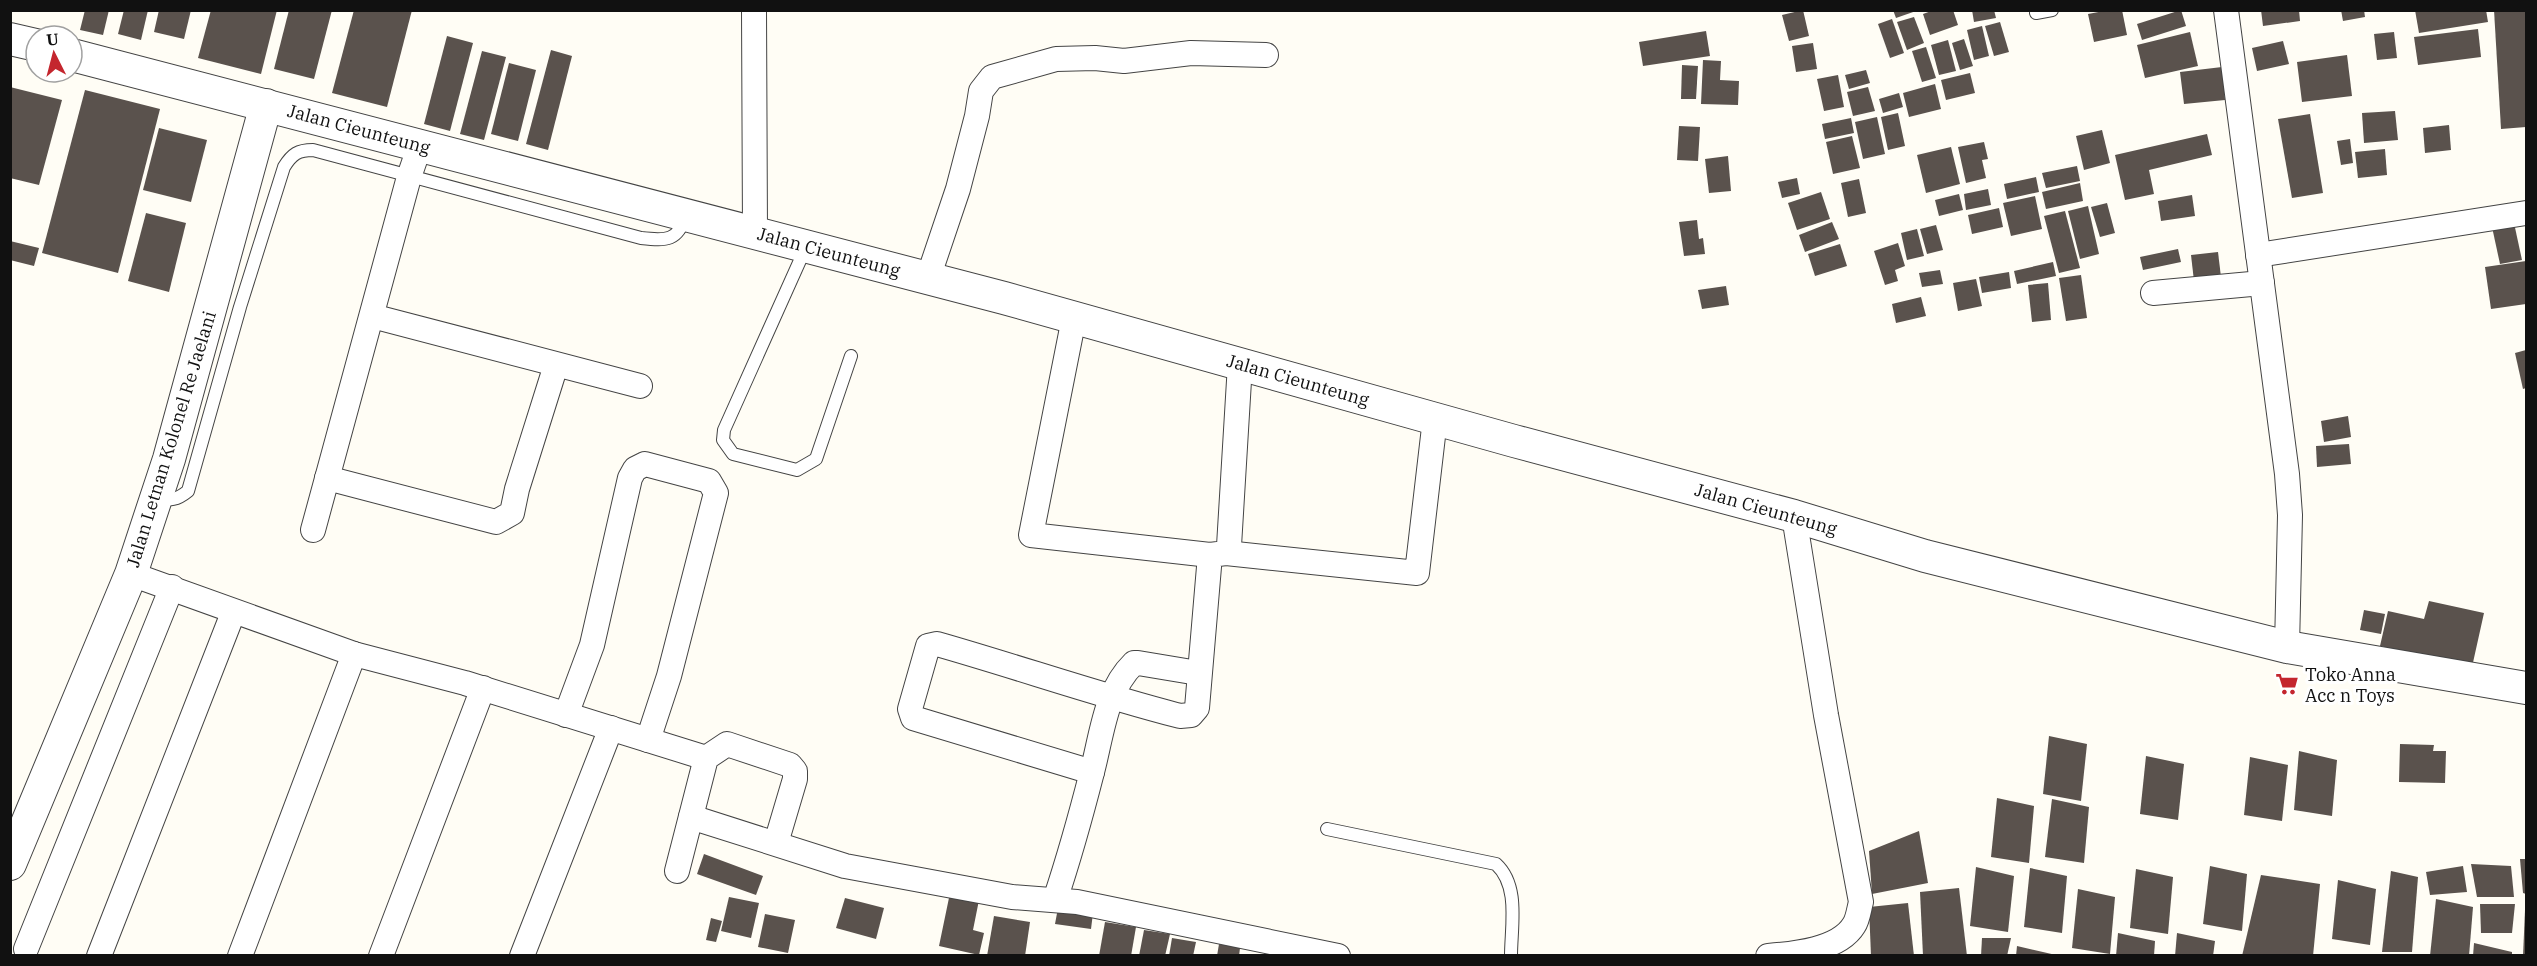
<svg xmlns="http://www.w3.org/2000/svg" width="2537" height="966" viewBox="0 0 2537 966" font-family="'IBM Plex Serif',serif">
	<rect width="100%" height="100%" fill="#fffdf5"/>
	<!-- building -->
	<g fill="#5a524d">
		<polygon points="85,10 109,10 103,35 80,30"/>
		<polygon points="124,10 148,10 141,40 118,34"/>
		<polygon points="159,10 191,10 184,39 154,32"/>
		<polygon points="211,10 277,10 261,74 198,58"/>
		<polygon points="289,10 332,10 314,79 274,69"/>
		<polygon points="354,10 412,10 387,107 332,93"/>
		<polygon points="1803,10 1809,36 1789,41 1782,15"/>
		<polygon points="1893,10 1916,10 1916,11 1896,18"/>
		<polygon points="1934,10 1953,10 1958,25 1930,35 1923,14"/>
		<polygon points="1972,10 1994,10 1996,18 1974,22"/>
		<polygon points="2109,10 2122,10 2127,35 2094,42 2088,14"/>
		<polygon points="2181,10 2186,26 2142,40 2137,24"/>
		<polygon points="2261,10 2299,10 2300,21 2263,26"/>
		<polygon points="2341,10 2364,10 2365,17 2343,21"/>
		<polygon points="2415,10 2486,10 2488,22 2419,33"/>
		<polygon points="2494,10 2526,10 2526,127 2501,129"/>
		<polygon points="1914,17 1924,43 1907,50 1897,22"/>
		<polygon points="1892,19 1904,53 1890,58 1878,24"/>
		<polygon points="2000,22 2009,52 1994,56 1985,26"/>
		<polygon points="1982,26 1989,56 1974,60 1967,30"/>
		<polygon points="2478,29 2481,57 2418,65 2414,37"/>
		<polygon points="1706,31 1710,56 1643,66 1639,42"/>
		<polygon points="2190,32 2198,66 2145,78 2137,45"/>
		<polygon points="2394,32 2397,58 2377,60 2374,34"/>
		<polygon points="447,36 473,43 450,131 424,124"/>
		<polygon points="1964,39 1973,66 1960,70 1952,43"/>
		<polygon points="1948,40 1956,71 1939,75 1931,45"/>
		<polygon points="2283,41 2289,64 2257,71 2252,48"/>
		<polygon points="1813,43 1817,69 1796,72 1792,46"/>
		<polygon points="1926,47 1936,78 1922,82 1912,51"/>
		<polygon points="551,50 572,56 548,150 526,144"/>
		<polygon points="482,51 506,57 484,140 460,134"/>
		<polygon points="2347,55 2352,96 2302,102 2297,62"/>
		<polygon points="1703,60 1721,61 1720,80 1739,81 1738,105 1701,104"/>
		<polygon points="509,63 536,70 518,141 491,134"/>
		<polygon points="1682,65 1698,66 1696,99 1681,99"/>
		<polygon points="2222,67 2225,100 2184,104 2180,72"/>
		<polygon points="1866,70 1870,83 1849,89 1845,75"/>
		<polygon points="1970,73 1975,93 1946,100 1941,80"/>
		<polygon points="1838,75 1844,107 1824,111 1817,79"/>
		<polygon points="1935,84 1941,109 1909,117 1903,93"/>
		<polygon points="10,87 62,100 39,185 10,178"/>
		<polygon points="1868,87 1875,111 1853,116 1847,92"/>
		<polygon points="85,90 160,109 118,273 42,253"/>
		<polygon points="1899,93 1903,107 1883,113 1879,99"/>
		<polygon points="2395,111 2398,140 2364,143 2362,113"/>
		<polygon points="1898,113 1905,146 1888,150 1881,117"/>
		<polygon points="2310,114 2323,193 2292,198 2278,119"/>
		<polygon points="1877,117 1885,154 1863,159 1855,122"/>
		<polygon points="1851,118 1854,133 1825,139 1822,124"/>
		<polygon points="2449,125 2451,150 2425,153 2423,128"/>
		<polygon points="1679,126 1700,127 1698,161 1677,160"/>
		<polygon points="159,128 207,140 191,202 143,190"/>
		<polygon points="2102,130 2110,163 2084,170 2076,136"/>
		<polygon points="2207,134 2212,155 2149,170 2154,194 2125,200 2115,155"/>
		<polygon points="1852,136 1860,168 1833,174 1826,142"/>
		<polygon points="2350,139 2353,163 2341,165 2337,141"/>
		<polygon points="1984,142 1988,159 1982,160 1986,178 1966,183 1958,147"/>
		<polygon points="1951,147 1960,184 1926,193 1917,155"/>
		<polygon points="2385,149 2387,175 2358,178 2355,152"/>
		<polygon points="1728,156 1731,191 1709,193 1705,159"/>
		<polygon points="2077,166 2080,181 2046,188 2042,173"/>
		<polygon points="2036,177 2039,192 2007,199 2004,184"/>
		<polygon points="1797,178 1800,194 1782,198 1778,182"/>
		<polygon points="1859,179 1866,213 1848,217 1841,183"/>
		<polygon points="2080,183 2083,201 2046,209 2042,192"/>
		<polygon points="1988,189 1991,205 1966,210 1964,194"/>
		<polygon points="1821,192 1830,219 1797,230 1788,203"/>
		<polygon points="1959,194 1963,210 1939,216 1935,200"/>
		<polygon points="2192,195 2195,216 2161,221 2158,201"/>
		<polygon points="2035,196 2042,229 2011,236 2003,203"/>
		<polygon points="2107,203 2115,233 2100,237 2091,207"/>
		<polygon points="2088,206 2099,254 2080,259 2068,211"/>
		<polygon points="1999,208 2003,227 1972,234 1968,215"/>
		<polygon points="2065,211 2080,268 2059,273 2044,216"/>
		<polygon points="146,213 186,223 169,292 128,281"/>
		<polygon points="1697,220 1699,239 1703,238 1705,254 1684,256 1679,222"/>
		<polygon points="1832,222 1839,239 1805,252 1799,235"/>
		<polygon points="2514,223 2522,260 2500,264 2492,227"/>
		<polygon points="1936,225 1943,250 1927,254 1920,229"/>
		<polygon points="1917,229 1924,256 1907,260 1901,233"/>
		<polygon points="10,241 39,248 34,266 10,260"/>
		<polygon points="1898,243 1905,266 1895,270 1898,281 1885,285 1874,251"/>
		<polygon points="1840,244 1847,266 1815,276 1808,254"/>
		<polygon points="2178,249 2181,262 2143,270 2140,257"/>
		<polygon points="2218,252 2221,277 2194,281 2191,255"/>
		<polygon points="2526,261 2526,304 2491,309 2485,267"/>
		<polygon points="2053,262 2056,276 2017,284 2014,271"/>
		<polygon points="1940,270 1943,284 1922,287 1919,273"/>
		<polygon points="2009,272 2011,288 1982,293 1979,277"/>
		<polygon points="2081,275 2087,318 2066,321 2059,278"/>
		<polygon points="1976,279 1982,306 1958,311 1953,283"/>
		<polygon points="2048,283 2051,320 2032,322 2028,285"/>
		<polygon points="1726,286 1729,305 1702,309 1698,290"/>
		<polygon points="1921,297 1926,316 1896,323 1892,304"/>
		<polygon points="2526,350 2526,388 2523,389 2515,353"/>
		<polygon points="2348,416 2351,437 2324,442 2321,421"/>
		<polygon points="2349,444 2351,464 2317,467 2316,446"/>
		<polygon points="2429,601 2484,613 2472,667 2380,646 2388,611 2424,619"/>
		<polygon points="2364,610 2385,614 2381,634 2360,630"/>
		<polygon points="2049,736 2087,744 2081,801 2043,794"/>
		<polygon points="2400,744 2434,745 2433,751 2446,751 2445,783 2399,782"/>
		<polygon points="2299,751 2337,760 2332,816 2294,810"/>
		<polygon points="2146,756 2184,764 2178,820 2140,814"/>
		<polygon points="2250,757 2288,765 2282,821 2244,815"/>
		<polygon points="1997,798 2034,806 2029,863 1991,857"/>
		<polygon points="2052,799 2089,807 2084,863 2045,857"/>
		<polygon points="1919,831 1928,883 1872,894 1869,851"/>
		<polygon points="704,854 763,876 756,895 697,874"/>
		<polygon points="2520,859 2526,859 2526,894 2523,893"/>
		<polygon points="2471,864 2511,866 2514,897 2477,897"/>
		<polygon points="2210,866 2247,874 2242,931 2203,924"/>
		<polygon points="2463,866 2467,892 2430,895 2426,872"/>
		<polygon points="1976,867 2014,876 2008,932 1970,926"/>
		<polygon points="2030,868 2067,876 2062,933 2024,927"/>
		<polygon points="2136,869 2173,877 2168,934 2130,928"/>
		<polygon points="2391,871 2418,877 2412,952 2382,952"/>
		<polygon points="2261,875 2320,884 2313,956 2242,956"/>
		<polygon points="2338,880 2376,889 2370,945 2332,939"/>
		<polygon points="1959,888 1967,956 1923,956 1920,892"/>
		<polygon points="2078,889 2115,897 2110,954 2072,948"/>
		<polygon points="950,893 979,900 973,930 984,933 979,955 939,946"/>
		<polygon points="729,897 759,903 751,938 721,931"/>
		<polygon points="845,898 884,908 876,939 836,928"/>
		<polygon points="2436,899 2473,907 2469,956 2430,956"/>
		<polygon points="1908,903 1914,956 1871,956 1869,907"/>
		<polygon points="2480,904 2515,904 2512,933 2481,933"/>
		<polygon points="1058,908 1093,913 1091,929 1055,924"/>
		<polygon points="2525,910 2526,956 2523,956"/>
		<polygon points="765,914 795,920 788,953 758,947"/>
		<polygon points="994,916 1030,922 1025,956 987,956"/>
		<polygon points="711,918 722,921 716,942 706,940"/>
		<polygon points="1105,922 1136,927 1131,956 1099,956"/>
		<polygon points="1144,930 1170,934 1165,956 1139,956"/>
		<polygon points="2118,933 2155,941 2154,956 2116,956"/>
		<polygon points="2177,933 2215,941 2213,956 2175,956"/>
		<polygon points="1172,938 1196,942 1193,956 1169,956"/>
		<polygon points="1982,938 2011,938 2007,956 1981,956"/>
		<polygon points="2474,943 2512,952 2512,956 2473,956"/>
		<polygon points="1219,944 1240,948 1239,956 1217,956"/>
		<polygon points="2017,946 2056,955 2055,956 2016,956"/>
	</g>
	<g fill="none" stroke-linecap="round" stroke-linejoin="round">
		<!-- service casing -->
		<g stroke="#444" stroke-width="14">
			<g id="service">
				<polyline points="2036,13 2052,10"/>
				<polyline points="806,247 724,430 723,440 733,454 797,470 816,459 851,356"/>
				<path d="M157,498c13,3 20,2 31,-7l52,-184 44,-140c8,-13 14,-17 29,-17l328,88c26,3 37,3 45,-23"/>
				<path d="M1327,829l169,35c24,22 15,62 15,92"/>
			</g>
		</g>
		<!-- minor casing -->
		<g stroke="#444" stroke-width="26">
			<g id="minor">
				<polyline points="754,10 755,233"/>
				<polyline points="2226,10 2287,474 2290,515 2287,647"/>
				<polyline points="2258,255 2526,213"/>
				<polyline points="928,278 958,189 977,116 981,91 992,77 1056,59 1095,58 1124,61 1191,53 1266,55"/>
				<polyline points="2153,293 2262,283"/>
				<polyline points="372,316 640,386"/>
				<polyline points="1074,318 1031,535 1210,555"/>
				<polyline points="327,478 496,522 512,513 517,489 556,365"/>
				<polyline points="313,530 409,177 420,145"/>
				<polyline points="1226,553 1417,573 1435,419"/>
				<polyline points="131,574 354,654 465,683 706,758"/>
				<polyline points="566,715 592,645 630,478 635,469 645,464 709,481 716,493 669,676 648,740"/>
				<path d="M1092,772l-179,-54 -3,-9 18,-63 9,-2c81,23 161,51 243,72l11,-1 6,-7 13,-153 16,-2 3,-7 11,-182"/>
				<polyline points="691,817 845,866 1012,897 1077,902 1338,956"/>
				<polyline points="677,871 706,758 727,744 790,765 795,771 795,779 776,843"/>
				<path d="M1055,900c14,-42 26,-85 37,-128 10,-37 13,-81 42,-109h4l60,10"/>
				<polyline points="26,949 172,587"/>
				<polyline points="99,956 233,613"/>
				<polyline points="240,956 354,654"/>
				<polyline points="381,956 483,688"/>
				<polyline points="522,956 611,728"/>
				<path d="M1768,956c26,-2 71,-6 86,-31 4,-6 5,-16 7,-23l-35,-187 -32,-199"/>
			</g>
		</g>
		<!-- tertiary casing -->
		<g stroke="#444" stroke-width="34">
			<g id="tertiary">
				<polyline points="10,39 36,45"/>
				<polyline points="72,55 1004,298 1514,441 1794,516 1925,556 2287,647 2526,688"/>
				<polyline points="10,864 131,574 169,459 266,105"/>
			</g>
		</g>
		<!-- service -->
		<use href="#service" stroke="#fff" stroke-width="12"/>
		<!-- minor -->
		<use href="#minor" stroke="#fff" stroke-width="24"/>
		<!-- tertiary -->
		<use href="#tertiary" stroke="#fff" stroke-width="32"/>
	</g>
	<!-- icons -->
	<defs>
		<g id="supermarket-bare" transform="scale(1.8)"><path d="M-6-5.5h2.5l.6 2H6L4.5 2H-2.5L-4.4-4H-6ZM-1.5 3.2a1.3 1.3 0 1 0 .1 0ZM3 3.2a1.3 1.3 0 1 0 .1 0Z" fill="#c4262e" stroke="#fff" stroke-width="2.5" paint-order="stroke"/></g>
	</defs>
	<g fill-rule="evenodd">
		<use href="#supermarket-bare" x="2287" y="684"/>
	</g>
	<g text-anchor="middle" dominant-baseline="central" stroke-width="6" stroke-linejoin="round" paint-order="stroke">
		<!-- street labels -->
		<g font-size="18" fill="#111" stroke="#fff">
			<text transform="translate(359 129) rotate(15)">Jalan Cieunteung</text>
			<text transform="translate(829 252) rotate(15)">Jalan Cieunteung</text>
			<text transform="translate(1298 380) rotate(16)">Jalan Cieunteung</text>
			<text transform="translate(171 439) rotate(-73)">Jalan Letnan Kolonel Re Jaelani</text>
			<text transform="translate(1766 509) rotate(16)">Jalan Cieunteung</text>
		</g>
		<!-- poi labels -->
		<g font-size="18" fill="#111" stroke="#fff" text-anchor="start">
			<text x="2305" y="674">Toko Anna<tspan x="2305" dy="21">Acc n Toys</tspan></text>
		</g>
	</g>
	<!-- border -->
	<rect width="2537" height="966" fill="none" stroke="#111111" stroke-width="24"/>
	<!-- north arrow -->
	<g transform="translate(54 54) rotate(354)"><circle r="28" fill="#ffffff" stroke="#a0a0a0" stroke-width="1.5"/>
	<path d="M0-4.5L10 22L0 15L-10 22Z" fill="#c4262e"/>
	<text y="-9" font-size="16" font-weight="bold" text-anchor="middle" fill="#111111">U</text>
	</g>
</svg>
